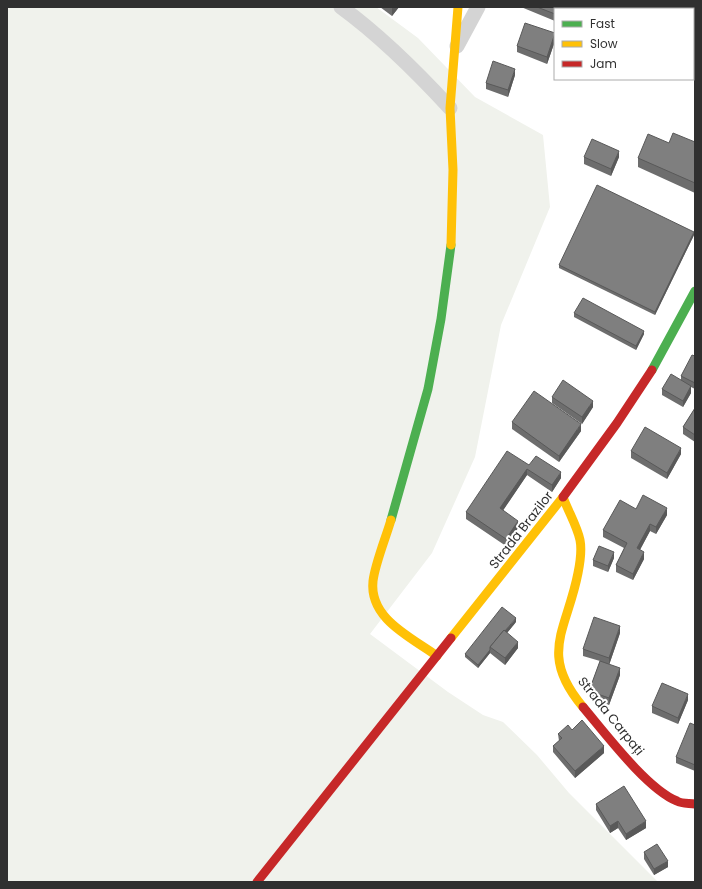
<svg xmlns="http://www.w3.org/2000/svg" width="702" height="889" viewBox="0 0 702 889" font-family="Poppins,sans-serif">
	<rect width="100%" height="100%" fill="#fff"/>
	<!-- green -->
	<polygon fill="#f0f2ec" points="7,7 376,7 418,38 475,97 543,135 550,207 501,325 475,457 432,553 370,634 448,692 483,715 503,722 537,755 569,793 658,882 7,882"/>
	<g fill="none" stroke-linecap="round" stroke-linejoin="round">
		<!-- street -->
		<g stroke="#d4d4d4" stroke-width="15">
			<path d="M341,7c41,30 75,64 109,101"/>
			<polyline points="457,46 478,7"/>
		</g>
		<!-- fast -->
		<g stroke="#4caf50" stroke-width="9">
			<polyline points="652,370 695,291"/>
			<polyline points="391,520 428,389 441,319 451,245"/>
		</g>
		<!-- slow -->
		<g stroke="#ffc107" stroke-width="9">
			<polyline points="451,245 453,170 450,108 458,7"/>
			<path d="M563,497c5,14 14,29 17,43 2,10 0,23 -2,33 -11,57 -40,81 5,134"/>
			<path d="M391,520c-5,17 -16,44 -18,61 -4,38 38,56 64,75"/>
			<polyline points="451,638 563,497"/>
		</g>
		<!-- jam -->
		<g stroke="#c62828" stroke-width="9">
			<polyline points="563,497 617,423 652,370"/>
			<path d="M583,707c22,26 64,82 94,94 5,3 12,2 18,3"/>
			<polyline points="257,882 451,638"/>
		</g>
	</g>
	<!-- wall -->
	<g fill="#6d6d6d">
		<polygon points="380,7 399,7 392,16"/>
		<polygon points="521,7 568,7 568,9 555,9 555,21"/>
		<polygon points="555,33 555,41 547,64 517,52 517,46"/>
		<polygon points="693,35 695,36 695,66 693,65"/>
		<polygon points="515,75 508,97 486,89 486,83"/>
		<polygon points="695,142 695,193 638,167 638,158 669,143"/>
		<polygon points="584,157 619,157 611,176 584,164"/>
		<polygon points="694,235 655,315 559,268 559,265"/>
		<polygon points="574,313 644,334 636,350 574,317"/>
		<polygon points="695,356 695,389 691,387 691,393 683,407 662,395 662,389 681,380 681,376"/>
		<polygon points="552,397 593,407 582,424 552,403"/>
		<polygon points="695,408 695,442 683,434 683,427"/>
		<polygon points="512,422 581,431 559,462 512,429"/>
		<polygon points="631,451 681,454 667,479 631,458"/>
		<polygon points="529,465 561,478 552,492 527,475 503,510 518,528 506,546 466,519 466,512"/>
		<polygon points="636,509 667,515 656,534 650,531 640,550 644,559 633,580 616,572 616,565 624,548 603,537 603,530"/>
		<polygon points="614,558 608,572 593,566 593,560"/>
		<polygon points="516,622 507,633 518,648 505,665 490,653 478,668 465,657 465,654"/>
		<polygon points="620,633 609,665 620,675 609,705 589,698 589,691 600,661 583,656 583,649"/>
		<polygon points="688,700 678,724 652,713 652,706"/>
		<polygon points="695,725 695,771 676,763 676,757"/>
		<polygon points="572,730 604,753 575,778 553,752 553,746 559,741 558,734"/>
		<polygon points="596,804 646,828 626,840 618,828 610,833 596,810"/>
		<polygon points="644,852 668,867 654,875 644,859"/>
	</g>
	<!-- shaded-wall -->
	<g fill="#595959">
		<polygon points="392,7 399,7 392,16"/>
		<polygon points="555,34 555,41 547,64 547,57"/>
		<polygon points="515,69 515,75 508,97 508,90"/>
		<polygon points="619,151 619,157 611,176 611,169"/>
		<polygon points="694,232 694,235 655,315 655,312"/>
		<polygon points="644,331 644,334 636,350 636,346"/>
		<polygon points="691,386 691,393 683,407 683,401"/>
		<polygon points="593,401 593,407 582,424 582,417"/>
		<polygon points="581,424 581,431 559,462 559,456"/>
		<polygon points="681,448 681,454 667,479 667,473"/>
		<polygon points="527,469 527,475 500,515 500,508"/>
		<polygon points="561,472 561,478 552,492 552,485"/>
		<polygon points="667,508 667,515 656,534 656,527"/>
		<polygon points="518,521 518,528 506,546 506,539"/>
		<polygon points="650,524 650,531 637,555 637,548"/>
		<polygon points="614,552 614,558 608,572 608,566"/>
		<polygon points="644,552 644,559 633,580 633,574"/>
		<polygon points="516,618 516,622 494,649 492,648"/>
		<polygon points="620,626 620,633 609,665 609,658"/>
		<polygon points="518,642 518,648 505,665 505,658"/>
		<polygon points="490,650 490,653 478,668 478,665"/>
		<polygon points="620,668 620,675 609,705 609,698"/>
		<polygon points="688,694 688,700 678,724 678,718"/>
		<polygon points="604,746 604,753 575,778 575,771"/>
		<polygon points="618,821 618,828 610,833 610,826"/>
		<polygon points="646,821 646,828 626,840 626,834"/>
		<polygon points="668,861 668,867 654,875 654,869"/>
	</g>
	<!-- building -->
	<g fill="#7f7f7f" stroke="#595959">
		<polygon points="537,7 566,7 565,9 555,9 555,14"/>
		<polygon points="525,23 555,33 547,57 517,46"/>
		<polygon points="693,35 695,36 695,60 693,59"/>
		<polygon points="493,61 515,69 508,90 486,83"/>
		<polygon points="673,133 695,142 695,183 638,158 648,134 669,143"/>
		<polygon points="592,139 619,151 611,169 584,157"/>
		<polygon points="597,185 694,232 655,312 559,265"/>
		<polygon points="583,298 644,331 636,346 574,313"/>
		<polygon points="692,355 695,356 695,383 681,376"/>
		<polygon points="671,374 691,386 683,401 662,389"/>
		<polygon points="563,380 593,401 582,417 552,397"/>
		<polygon points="534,391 581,424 559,456 512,422"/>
		<polygon points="695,408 695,435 683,427"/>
		<polygon points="645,427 681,448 667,473 631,451"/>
		<polygon points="507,451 529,465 536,456 561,472 552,485 527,469 500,508 518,521 506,539 466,512"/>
		<polygon points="643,495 667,508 656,527 650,524 637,548 644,552 633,574 616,565 627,543 603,530 620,500 636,509"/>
		<polygon points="599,546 614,552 608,566 593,560"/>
		<polygon points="502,607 516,618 505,631 504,630 490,647 490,650 478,665 465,654"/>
		<polygon points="594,617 620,626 609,658 583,649"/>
		<polygon points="504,630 518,642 505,658 490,647"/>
		<polygon points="600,661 620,668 609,698 589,691"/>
		<polygon points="662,683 688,694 678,718 652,706"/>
		<polygon points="582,720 604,746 575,771 553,746 562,738 558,734 568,725 572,730"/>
		<polygon points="690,723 695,725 695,765 676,757"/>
		<polygon points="624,786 646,821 626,834 618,821 610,826 596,804"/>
		<polygon points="657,844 668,861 654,869 644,852"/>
	</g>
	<g text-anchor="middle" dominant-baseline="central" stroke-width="4" stroke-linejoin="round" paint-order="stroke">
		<!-- street labels -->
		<g font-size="13" fill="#303030" stroke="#fff">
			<text transform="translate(521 530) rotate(-52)">Strada Brazilor</text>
			<text transform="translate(611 716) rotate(51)">Strada Carpați</text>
		</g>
	</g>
	<!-- border -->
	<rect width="702" height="889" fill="none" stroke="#303030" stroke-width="16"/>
	<!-- legend -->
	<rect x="554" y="8" width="140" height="72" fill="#ffffff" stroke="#acacac"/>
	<rect x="562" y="21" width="20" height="6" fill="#4caf50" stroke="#acacac"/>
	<text x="590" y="28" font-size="12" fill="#303030">Fast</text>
	<rect x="562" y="41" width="20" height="6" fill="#ffc107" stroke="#acacac"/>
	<text x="590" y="48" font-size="12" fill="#303030">Slow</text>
	<rect x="562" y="61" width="20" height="6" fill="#c62828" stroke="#acacac"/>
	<text x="590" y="68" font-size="12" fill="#303030">Jam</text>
</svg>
